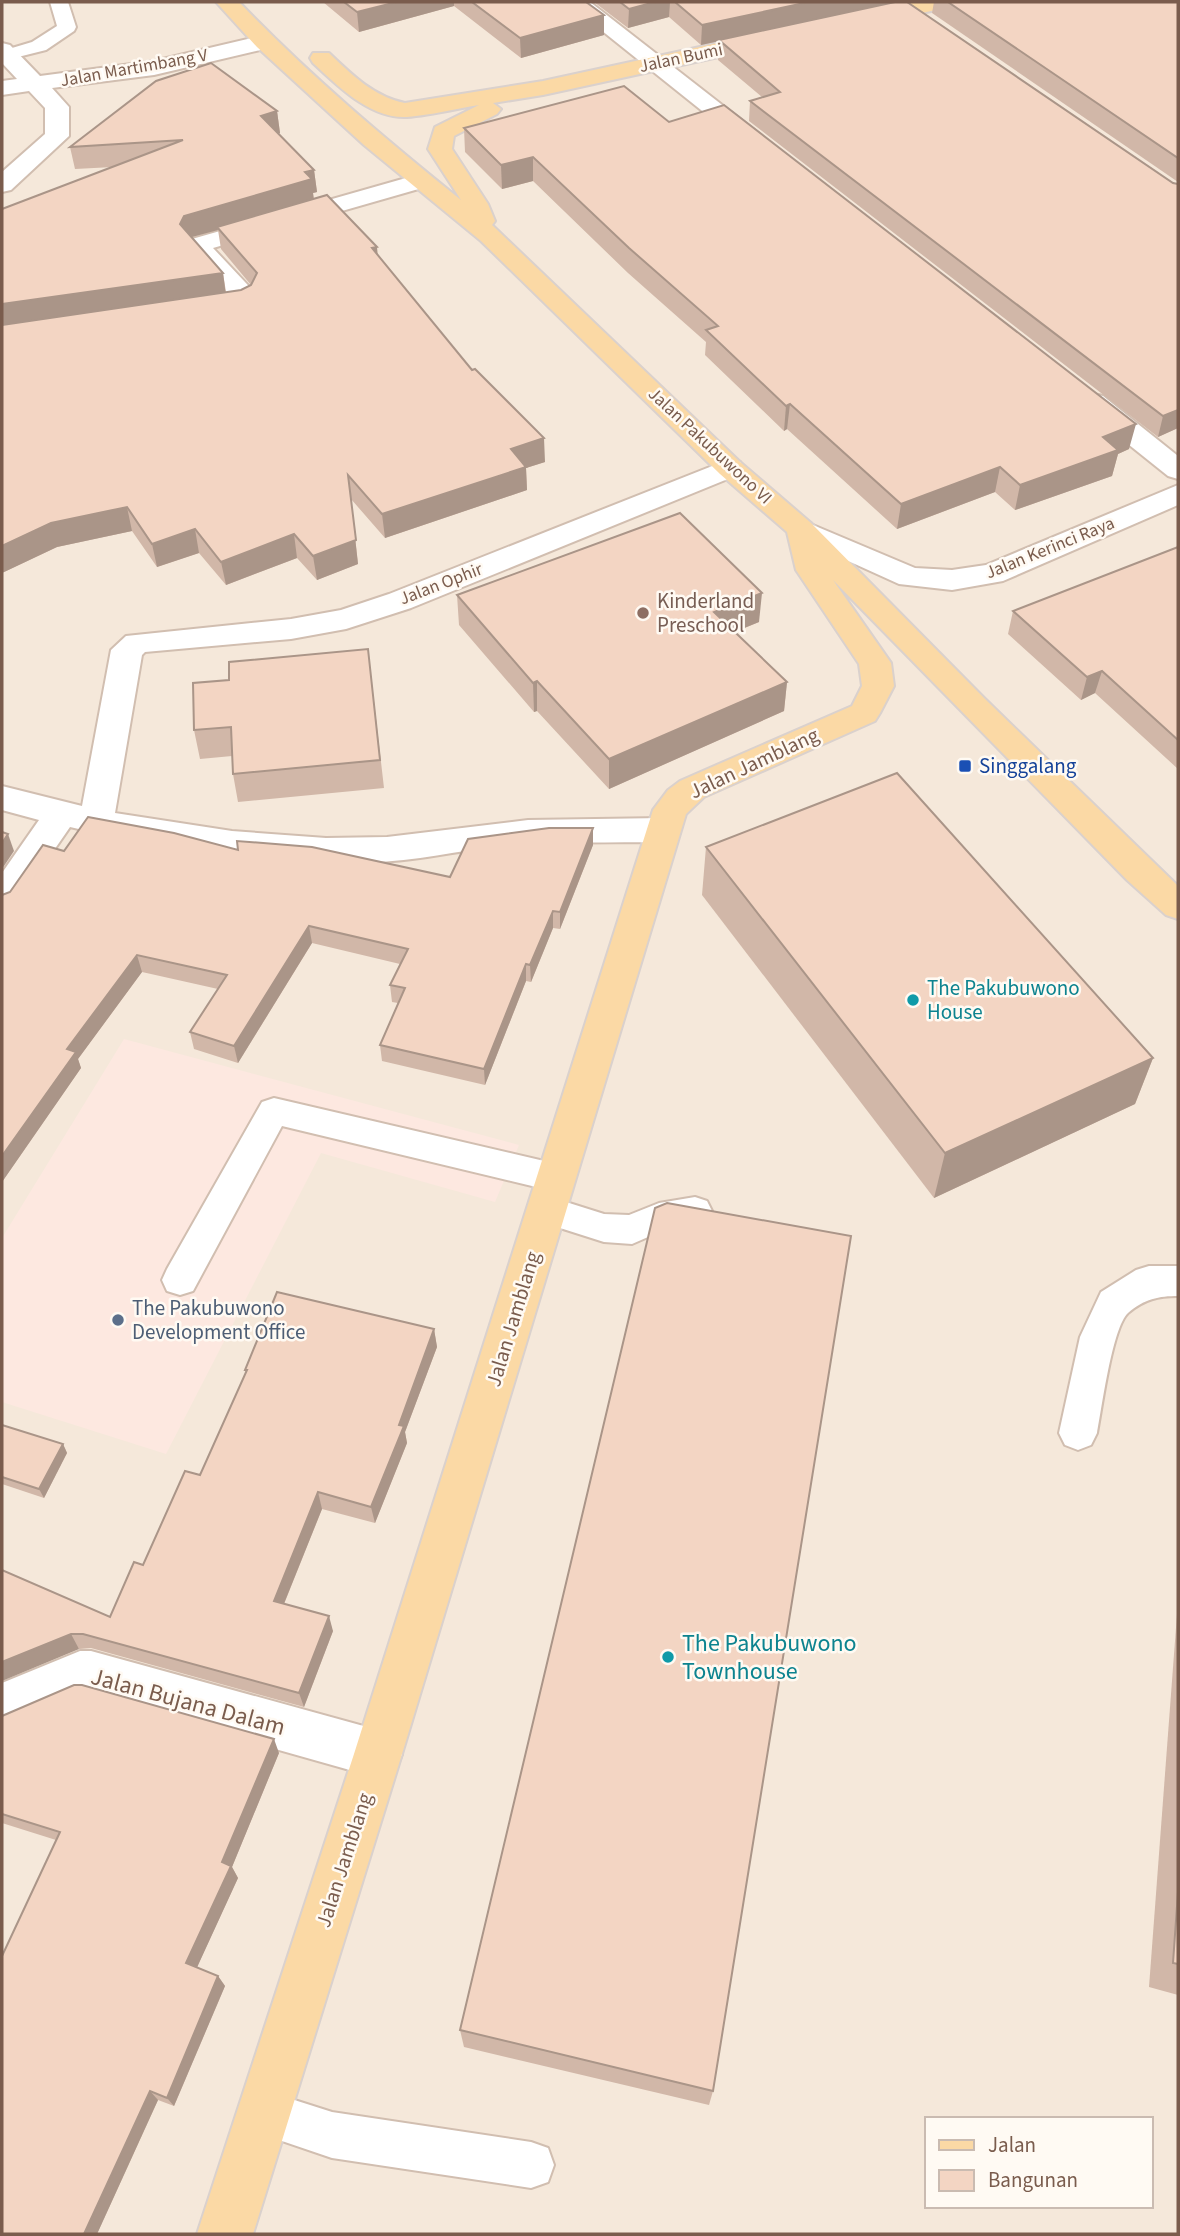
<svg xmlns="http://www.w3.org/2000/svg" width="1180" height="2236" viewBox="0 0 1180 2236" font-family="'Source Sans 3',sans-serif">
	<rect width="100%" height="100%" fill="#fdf6ec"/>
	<!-- residential -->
	<path fill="#f5e8da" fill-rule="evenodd" d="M2,2h1176v2232h-1176zM926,2119h224v87h-224z"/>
	<!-- commercial -->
	<polygon fill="#fde8e0" points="124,1039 519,1145 495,1202 321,1153 166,1454 2,1402 2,1238"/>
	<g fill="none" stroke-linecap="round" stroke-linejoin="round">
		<!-- lane casing -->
		<g stroke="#d1beb0" stroke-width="4">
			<g id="lane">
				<polygon points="50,2 68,2 76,27 74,31 46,50 2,61 2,51 32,42 57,26"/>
				<polygon points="274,1098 557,1164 569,1168 574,1178 569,1188 557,1192 282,1126 193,1291 180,1295 167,1291 162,1280 167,1269 262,1102"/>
				<polygon points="547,1196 604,1214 629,1215 659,1203 695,1197 707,1201 712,1211 707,1221 664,1230 632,1244 604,1242 535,1220 530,1210 535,1200"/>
				<path d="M1149,1266h29v30c-19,0 -34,3 -50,17 -16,15 -26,95 -31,120l-6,12 -13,5 -13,-5 -6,-12 21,-96 21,-45 35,-22z"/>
				<polygon points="263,2090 332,2112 531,2142 548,2148 554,2165 548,2182 531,2188 332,2158 247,2129 240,2113 247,2097"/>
			</g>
		</g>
		<!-- street casing -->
		<g stroke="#d1beb0" stroke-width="4">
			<g id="street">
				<polygon points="566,2 590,2 762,136 766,141 762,146 746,146"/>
				<polygon points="265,35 273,37 276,42 273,47 154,75 52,88 69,107 69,136 11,190 2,192 2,172 45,134 45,108 29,91 2,95 2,81 17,79 2,63 2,43 10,45 40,76 154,61"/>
				<polygon points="420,174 429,176 432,181 429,186 213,248 258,296 252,307 206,317 197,315 193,309 197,303 230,296 186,248 192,239"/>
				<polygon points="1093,394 1103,396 1178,456 1178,479 1168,476 1083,408 1079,402 1083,396"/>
				<path d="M730,459l10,3 4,6 -4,6 -329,134 -65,21 -55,10 -146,13 -3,3 -27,158 117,18 94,7 61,-1 141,-17 135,-2 12,3 5,9 -5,9 -12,3c-53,1 -107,-1 -160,4 -44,4 -88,16 -133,16 -101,2 -203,-12 -300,-35l-56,81 -12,4v-39l37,-53 -37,-10v-24l80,20 29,-156 15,-14 165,-17 50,-9 48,-16z"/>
				<polygon points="1178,485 1178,505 1003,581 952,590 899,584 791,535 786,529 791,523 801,520 915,568 952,570 986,565"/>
				<polygon points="80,1651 91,1651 378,1730 395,1737 402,1754 395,1771 378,1778 91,1697 82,1697 5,1730 2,1729 2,1683"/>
			</g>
		</g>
		<!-- primary casing -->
		<g stroke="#dad1cd" stroke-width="4">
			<g id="primary">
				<path d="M216,2h23c69,72 145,136 222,198l-33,-51 7,-22 44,-22c-24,4 -48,10 -72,12 -37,2 -69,-31 -94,-54l-3,-5 3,-5h16c22,21 45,44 76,50l138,-22 226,-49 8,2 3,5 -3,5 -8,2 -226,49 -50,8 8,6 -4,5 -43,22 -2,13 36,55 7,17 -3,4 248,237 71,61 173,175 194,188v33l-12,-4 -39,-35 -294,-300 58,83 3,23 -14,27 -5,8 -171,76 -18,17 -284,940 -149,480h-56l157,-480 299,-944 15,-20 12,-9 172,-75 10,-20 -3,-22 -63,-94 -9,-38 -67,-58 -239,-233 -117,-96 -107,-98z"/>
				<polygon points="912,2 953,2 950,7 865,25 857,23 854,18 857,13"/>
			</g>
		</g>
		<!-- lane -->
		<use href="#lane" fill="#fff" fill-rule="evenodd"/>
		<!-- street -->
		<use href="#street" fill="#fff" fill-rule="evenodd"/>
		<!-- primary -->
		<use href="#primary" fill="#fbd9a5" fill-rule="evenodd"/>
	</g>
	<!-- wall -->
	<g fill="#d1b7a8" fill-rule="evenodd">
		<polygon points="323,2 586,2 604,35 521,58 454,6 359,32"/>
		<polygon points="594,2 907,2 1173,183 1178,184 1178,428 1158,437 749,121 750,101 762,97 718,60 719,41 701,45 669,17 628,28"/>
		<polygon points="934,2 1178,2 1178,182 932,13"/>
		<path d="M277,111l3,22 -2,1 36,36 3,22 -4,1 1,6 64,57 167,206 -19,6 1,22 -142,48 -34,-39 7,65 -41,16 -20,-22 -71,27 -27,-32 -42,14 -25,-36 -75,16 -53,25 109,-405 -38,2 -5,-22zM218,230l3,19 30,36 -10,5 -15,2 -3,-19 -31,-36z"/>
		<polygon points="669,122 1129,449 1118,454 1112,476 1015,510 995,492 897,529 787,429 784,431 705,355 706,342 628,273 533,181 502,189 465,152 464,128"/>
		<polygon points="1178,547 1178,769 1095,693 1081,700 1008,634 1013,611"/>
		<polygon points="457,595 759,622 735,632 787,682 784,711 609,789 537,711 534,712 459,625"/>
		<polygon points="368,649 384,788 238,802 233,774 232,756 200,759 194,730 229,680"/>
		<polygon points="593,828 593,845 560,929 553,928 531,982 526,981 485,1085 382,1061 380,1045 398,1003 392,1002 390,985 400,964 312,943 238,1063 194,1049 190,1032 218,989 142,972 78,1059 81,1068 2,1182 2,895 10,892 64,851 238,850 450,877"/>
		<polygon points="706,847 1153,1058 1135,1104 934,1198 702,895"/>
		<polygon points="434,1329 437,1347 405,1432 407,1443 375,1523 322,1509 284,1604 333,1631 304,1707 91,1648 79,1649 2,1570 110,1617 200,1475 246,1374 245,1370"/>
		<polygon points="2,1425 63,1444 67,1453 44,1498 2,1484"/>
		<polygon points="1178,1601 1178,1995 1149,1987"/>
		<polygon points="2,1716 279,1753 232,1867 238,1878 197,1967 218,1976 225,1986 174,2106 158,2100 97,2234 2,2234 56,1840 2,1823"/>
		<polygon points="460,2030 713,2091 709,2105 464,2047"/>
	</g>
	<!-- shaded-wall -->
	<g fill="#aa9588">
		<polygon points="397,2 454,2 454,6 359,32 357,12"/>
		<polygon points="655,2 670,2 669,17 628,28 629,9"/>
		<polygon points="809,2 897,2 701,45 702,25"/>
		<polygon points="604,15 604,35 521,58 520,38"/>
		<polygon points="277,111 280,133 264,139 261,116"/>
		<polygon points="533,157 533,181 502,189 501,165"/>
		<polygon points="314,170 317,192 313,193 314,202 217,227 218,230 188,238 180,224 184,216"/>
		<polygon points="377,247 379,270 372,248"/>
		<polygon points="223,273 226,296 2,328 2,304"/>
		<polygon points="790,404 787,429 784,431 786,406"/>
		<polygon points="1178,410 1178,428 1158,437 1163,416"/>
		<polygon points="1136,424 1129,449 1118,454 1112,476 1015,510 1020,485 1103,437"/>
		<polygon points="544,438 545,462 526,468 527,490 385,538 382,514 511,449"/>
		<polygon points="1000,467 995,492 897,529 901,504"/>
		<polygon points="348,475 358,564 317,580 313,556"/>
		<polygon points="127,507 132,531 57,547 2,573 2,546 51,523"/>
		<polygon points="195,529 199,553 157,567 152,544"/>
		<polygon points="294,534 297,558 226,585 221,562"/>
		<polygon points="762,593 759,622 712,641 714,612"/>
		<polygon points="1102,671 1095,693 1081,700 1087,677"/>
		<polygon points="537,681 537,711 534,712 533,683"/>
		<polygon points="787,682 784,711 609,789 609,759"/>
		<polygon points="593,828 593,845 560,929 560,912"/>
		<polygon points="8,834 14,851 2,869 2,843"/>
		<polygon points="553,911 553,928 531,982 530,965"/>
		<polygon points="309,926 312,943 238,1063 234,1046"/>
		<polygon points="137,955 142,972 78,1059 81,1068 2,1182 2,1156 67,1049"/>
		<polygon points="526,964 526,981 485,1085 484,1069"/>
		<polygon points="1153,1058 1135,1104 934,1198 945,1153"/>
		<polygon points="434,1329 437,1347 405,1432 407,1443 375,1523 371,1507 399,1425"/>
		<polygon points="63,1444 67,1453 44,1498 39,1489"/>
		<polygon points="318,1492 322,1509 279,1616 274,1601"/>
		<polygon points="329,1616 333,1631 304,1707 299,1693"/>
		<polygon points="71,1634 79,1649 2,1681 2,1662"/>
		<polygon points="274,1739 279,1753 232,1867 238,1878 194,1974 186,1963 222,1862"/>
		<polygon points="218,1976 225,1986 174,2106 167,2098"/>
		<polygon points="150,2091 158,2100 97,2234 84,2234"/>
	</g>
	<!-- building -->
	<g fill="#f3d5c3" stroke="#aa9588" stroke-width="2">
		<polygon points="344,2 397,2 357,12"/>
		<polygon points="472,2 586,2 604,15 520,38"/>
		<polygon points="620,2 655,2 629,9"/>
		<polygon points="675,2 809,2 702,25"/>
		<polygon points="895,2 907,2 1173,183 1178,184 1178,410 1163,416 750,101 780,92 719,40"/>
		<polygon points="948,2 1178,2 1178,158"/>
		<polygon points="211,63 277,111 261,116 314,170 305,172 312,179 184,216 180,224 223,273 2,304 2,209 183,140 70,147 156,81"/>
		<polygon points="624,86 669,122 724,105 1136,424 1103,437 1118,450 1020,485 1000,467 901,504 790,404 786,406 706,330 718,326 629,248 533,157 501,165 464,128"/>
		<polygon points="327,195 377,247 372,248 472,370 475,369 544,438 511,449 526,467 382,514 348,475 356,540 313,556 294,534 221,562 195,529 152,544 127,507 51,523 2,546 2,325 241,290 251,285 257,273 217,227"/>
		<polygon points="680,513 762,593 714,612 787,682 609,759 537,681 533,683 457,595"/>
		<polygon points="1178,547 1178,740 1102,671 1087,677 1013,611"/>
		<polygon points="368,649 380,760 233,774 231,727 194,730 193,683 229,680 229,662"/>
		<polygon points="897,773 1153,1058 945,1153 706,847"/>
		<polygon points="88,817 174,833 238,850 237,841 312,847 450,877 468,839 549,828 593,828 560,912 553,911 530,965 526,964 484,1069 380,1045 405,988 390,985 408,949 309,926 234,1046 190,1032 227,975 137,955 67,1049 76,1052 2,1156 2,895 10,892 43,845 64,851"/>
		<polygon points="2,832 8,834 2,843"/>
		<polygon points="667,1203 851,1236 713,2091 460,2030 655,1208"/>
		<polygon points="277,1292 434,1329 399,1425 404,1426 371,1507 318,1492 274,1601 329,1616 299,1693 83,1634 71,1634 2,1662 2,1570 110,1617 134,1562 143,1565 185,1471 200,1475 247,1370 245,1370"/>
		<polygon points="2,1425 63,1444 39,1489 2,1477"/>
		<polygon points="74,1685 82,1685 274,1739 222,1862 231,1866 186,1963 218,1976 167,2098 150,2091 84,2234 2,2234 2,1956 60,1832 2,1814 2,1716"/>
		<polygon points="1178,1892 1178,1964 1173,1963"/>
	</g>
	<!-- markers -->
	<circle fill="#8d6e63" stroke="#fffaf3" stroke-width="2.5" cx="643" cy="613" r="7"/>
	<rect fill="#1a4fb4" stroke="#fffaf3" stroke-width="2.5" x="958" y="759" width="14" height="14" rx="3.5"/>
	<g fill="#0f9aa8" stroke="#fffaf3" stroke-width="2.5">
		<circle cx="913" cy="1000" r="7"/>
		<circle cx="668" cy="1657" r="7"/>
	</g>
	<circle fill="#5c6f8a" stroke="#fffaf3" stroke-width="2.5" cx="118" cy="1320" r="7"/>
	<g text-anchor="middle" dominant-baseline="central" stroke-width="5" stroke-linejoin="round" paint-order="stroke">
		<!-- far-street labels -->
		<g font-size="18" fill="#7a5c4d" stroke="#fffaf3">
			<text transform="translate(681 58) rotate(-12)">Jalan Bumi</text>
			<text transform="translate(134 68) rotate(-10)">Jalan Martimbang V</text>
			<text transform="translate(710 446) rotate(43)">Jalan Pakubuwono VI</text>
			<text transform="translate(1050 548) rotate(-22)">Jalan Kerinci Raya</text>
			<text transform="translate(441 584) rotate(-21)">Jalan Ophir</text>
		</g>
		<!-- education labels -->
		<g font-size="21" fill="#785e54" stroke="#fffaf3" text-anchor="start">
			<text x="657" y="601">Kinderland<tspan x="657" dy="24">Preschool</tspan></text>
		</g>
		<!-- street labels -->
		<g font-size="21" fill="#7a5c4d" stroke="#fffaf3">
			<text transform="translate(754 763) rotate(-25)">Jalan Jamblang</text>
			<text transform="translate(513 1319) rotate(-73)">Jalan Jamblang</text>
			<text transform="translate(344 1860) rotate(-72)">Jalan Jamblang</text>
		</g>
		<!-- transit labels -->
		<g font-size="21" fill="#164399" stroke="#fffaf3" text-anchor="start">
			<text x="979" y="766">Singgalang</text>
		</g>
		<!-- culture labels -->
		<g font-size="21" fill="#0d838f" stroke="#fffaf3" text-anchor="start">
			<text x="927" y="988">The Pakubuwono<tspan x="927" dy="24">House</tspan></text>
		</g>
		<!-- service labels -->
		<g font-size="21" fill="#4e5e75" stroke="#fffaf3" text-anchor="start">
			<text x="132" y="1308">The Pakubuwono<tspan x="132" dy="24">Development Office</tspan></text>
		</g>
		<!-- near-culture labels -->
		<g font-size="24" fill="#0d838f" stroke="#fffaf3" text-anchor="start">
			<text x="682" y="1643">The Pakubuwono<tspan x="682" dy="28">Townhouse</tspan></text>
		</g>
		<!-- near-street labels -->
		<g font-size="24" fill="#7a5c4d" stroke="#fffaf3">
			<text transform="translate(188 1702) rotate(15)">Jalan Bujana Dalam</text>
		</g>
	</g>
	<!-- border -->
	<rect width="1180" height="2236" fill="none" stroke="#7a5c4d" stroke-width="7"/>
	<!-- legend -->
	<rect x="925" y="2117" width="228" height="91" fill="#fffaf3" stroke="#cabbb1" stroke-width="2"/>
	<rect x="939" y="2140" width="35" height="10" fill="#fbd9a5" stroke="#cabbb1" stroke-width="2"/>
	<text x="988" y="2152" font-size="21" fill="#7a5c4d">Jalan</text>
	<rect x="939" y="2170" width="35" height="21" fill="#f3d5c3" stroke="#cabbb1" stroke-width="2"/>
	<text x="988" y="2187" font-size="21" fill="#7a5c4d">Bangunan</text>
</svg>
